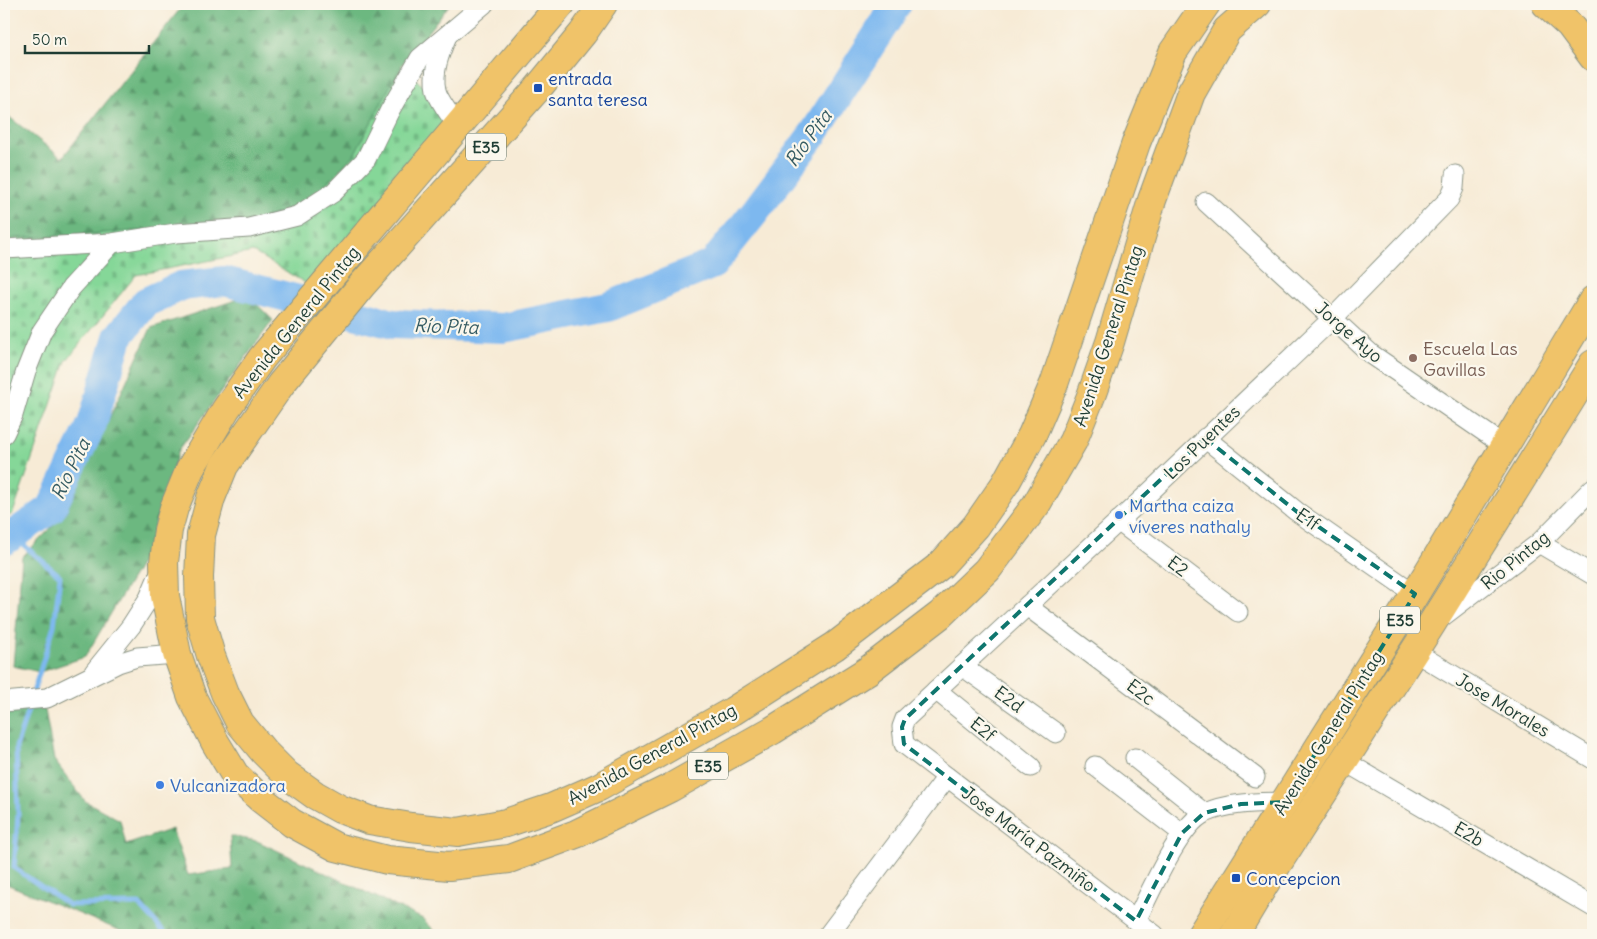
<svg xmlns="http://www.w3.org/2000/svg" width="1597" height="939" viewBox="0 0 1597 939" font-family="Delius,sans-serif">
	<defs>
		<pattern id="forest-firs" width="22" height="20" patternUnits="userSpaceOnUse" patternTransform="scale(1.25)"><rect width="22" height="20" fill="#6cb880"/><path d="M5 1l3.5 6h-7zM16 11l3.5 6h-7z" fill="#58976a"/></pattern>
		<pattern id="cemetery-stones" width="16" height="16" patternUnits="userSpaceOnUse" patternTransform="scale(1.25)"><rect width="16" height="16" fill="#85d798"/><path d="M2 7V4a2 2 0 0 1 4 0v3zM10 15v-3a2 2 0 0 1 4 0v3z" fill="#72b984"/></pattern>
	</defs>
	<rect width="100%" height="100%" fill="#fbf7ec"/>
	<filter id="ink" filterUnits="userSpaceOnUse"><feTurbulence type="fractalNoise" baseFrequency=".02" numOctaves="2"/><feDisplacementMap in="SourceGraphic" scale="10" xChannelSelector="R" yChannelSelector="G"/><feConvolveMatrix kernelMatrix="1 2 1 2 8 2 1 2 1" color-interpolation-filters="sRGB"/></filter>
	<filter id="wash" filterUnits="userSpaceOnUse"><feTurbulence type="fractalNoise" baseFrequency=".0096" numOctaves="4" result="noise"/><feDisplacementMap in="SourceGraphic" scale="20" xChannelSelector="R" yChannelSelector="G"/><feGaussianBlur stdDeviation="1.12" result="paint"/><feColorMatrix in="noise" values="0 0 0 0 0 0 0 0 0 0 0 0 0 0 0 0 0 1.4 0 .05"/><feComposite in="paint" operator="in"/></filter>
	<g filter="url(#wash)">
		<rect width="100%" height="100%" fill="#f7ebd6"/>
		<!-- forest -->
		<g fill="url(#forest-firs)" stroke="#467a5a">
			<polygon points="184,4 450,4 401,66 354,155 307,202 251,224 4,239 4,113 62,158"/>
			<polygon points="248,296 273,320 179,450 144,558 85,657 40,672 13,666 22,557 65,514 151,328"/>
			<polygon points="14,701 45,710 54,760 85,801 120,820 126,845 172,829 188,875 232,869 230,836 257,841 423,919 439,935 131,935 4,883 4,715"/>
		</g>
		<!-- cemetery -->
		<polygon fill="url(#cemetery-stones)" stroke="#528a66" points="401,66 456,116 307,284 253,252 136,275 66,361 13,513 4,519 4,239 251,224 307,202 354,155"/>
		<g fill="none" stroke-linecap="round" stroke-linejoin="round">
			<!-- stream -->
			<g stroke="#7db8ef" stroke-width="5">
				<polyline points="20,542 60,576 54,626 32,696"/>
				<polyline points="30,704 16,747 18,815 14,868 69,905 139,904 167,935"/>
			</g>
			<!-- river -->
			<polyline stroke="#7db8ef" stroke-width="30" points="4,541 51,509 92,424 118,337 146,302 181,286 224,281 393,324 503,328 608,307 713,264 754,213 814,133 897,4"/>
		</g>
	</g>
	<g filter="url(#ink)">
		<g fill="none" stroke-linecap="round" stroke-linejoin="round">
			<!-- minor casing -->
			<g stroke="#8b9485" stroke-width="21">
				<g id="minor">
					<path d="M447,36c-7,16 -15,36 -11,54 2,10 16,27 22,37"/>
					<polyline points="1206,202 1371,354 1505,446"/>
					<polyline points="4,249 112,243 176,233 249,228 297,216 334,192 366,159 390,110 420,58 484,4"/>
					<polyline points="4,434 13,415 26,371 42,331 71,288 112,243"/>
					<polyline points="1205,438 1296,511 1415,594"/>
					<polyline points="1118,521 1238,612"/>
					<polyline points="1539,543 1593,575"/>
					<polyline points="1027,606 1255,777"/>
					<polyline points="1442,617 1539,543 1593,488"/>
					<polyline points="1413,651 1593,759"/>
					<polyline points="962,666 1056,733"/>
					<polyline points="94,672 131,626 149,598 161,570"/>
					<polyline points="936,690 1031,767"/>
					<polyline points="4,702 47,698 118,663 137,657 177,654"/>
					<polyline points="1135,758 1204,813"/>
					<polyline points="1344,761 1593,907"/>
					<polyline points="1095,766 1182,833"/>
					<path d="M1136,921c13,-26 44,-98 69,-108 25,-11 54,-10 80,-11"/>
					<polyline points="828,935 947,777"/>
					<polyline points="1155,935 904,744 902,727 905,719 1150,492 1333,318 1449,199 1454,188 1455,175"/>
				</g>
			</g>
			<!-- highway casing -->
			<g stroke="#8b9485" stroke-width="30">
				<g id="highway">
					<polyline points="561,4 262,358 226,409 190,469 174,508 168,530 164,562 165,596 177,654 192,697 215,742 235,775 261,799 292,823 336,847 387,860 449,866 509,859 576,834 670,788 773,730 867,671 940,615 987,570 1036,505 1073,441 1091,396 1110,342 1152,200 1191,93 1227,30 1257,4"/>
					<polyline points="603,4 583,33 538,88 362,285 281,384 224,466 211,498 201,535 199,577 200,618 211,656 225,693 240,723 264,752 287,775 315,795 340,809 369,820 411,827 458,832 506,823 551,808 599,787 733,711 835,646 941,565 976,526 1005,484 1032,435 1054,384 1136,143 1173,52 1206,4"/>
					<polyline points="1546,4 1570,26 1593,57"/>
					<polyline points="1201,935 1415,594 1593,300"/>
					<polyline points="1234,935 1264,885 1431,625 1593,364"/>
				</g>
			</g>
			<!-- minor -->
			<use href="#minor" stroke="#fff" stroke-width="19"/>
			<!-- highway -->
			<use href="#highway" stroke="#f0c369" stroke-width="28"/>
		</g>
	</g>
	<!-- marked area -->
	<path fill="none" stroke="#0f766e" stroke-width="4" stroke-dasharray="10 6" stroke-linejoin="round" d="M1205,438l91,73 119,83 -130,208 -44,2 -37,9 -22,20 -46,88 -232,-177 -2,-17 3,-8z"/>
	<!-- markers -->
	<g fill="#1a4fb4" stroke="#fbf7ec" stroke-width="2">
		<rect x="533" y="83" width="10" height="10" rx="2.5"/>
		<rect x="1231" y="873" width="10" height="10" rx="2.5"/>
	</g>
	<circle fill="#8d6e63" stroke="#fbf7ec" stroke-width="2" cx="1413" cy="358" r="5"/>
	<g fill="#3f7fe0" stroke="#fbf7ec" stroke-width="2">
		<circle cx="1119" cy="515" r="5"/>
		<circle cx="160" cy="785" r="5"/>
	</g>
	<g text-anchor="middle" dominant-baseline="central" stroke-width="4.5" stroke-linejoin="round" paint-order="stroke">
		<!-- shield labels -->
		<g fill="#fbf7ec" stroke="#61756b" stroke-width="1">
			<rect x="466" y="133.5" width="40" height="27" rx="4"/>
			<rect x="1380" y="606.5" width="40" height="27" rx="4"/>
			<rect x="688" y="752.5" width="40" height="27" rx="4"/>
		</g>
		<g font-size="16" font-weight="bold" fill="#1f3d34">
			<text x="486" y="147">E35</text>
			<text x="1400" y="620">E35</text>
			<text x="708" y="766">E35</text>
		</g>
		<!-- transit labels -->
		<g font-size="18" fill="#164399" stroke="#fbf7ec" text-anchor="start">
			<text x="548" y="78">entrada<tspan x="548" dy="21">santa teresa</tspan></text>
			<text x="1246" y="878">Concepcion</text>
		</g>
		<!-- street labels -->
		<g font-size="18" fill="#1f3d34" stroke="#fbf7ec">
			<text transform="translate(296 322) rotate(-51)">Avenida General Pintag</text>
			<text transform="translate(1349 332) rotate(41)">Jorge Ayo</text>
			<text transform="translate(1108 336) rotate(-72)">Avenida General Pintag</text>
			<text transform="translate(1202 442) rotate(-44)">Los Puentes</text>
			<text transform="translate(1308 519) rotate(35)">E1f</text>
			<text transform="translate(1515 560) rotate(-39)">Rio Pintag</text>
			<text transform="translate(1178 566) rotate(37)">E2</text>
			<text transform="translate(1141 692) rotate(37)">E2c</text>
			<text transform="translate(1009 699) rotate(36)">E2d</text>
			<text transform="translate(1503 705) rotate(31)">Jose Morales</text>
			<text transform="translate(983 729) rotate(39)">E2f</text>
			<text transform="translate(1328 733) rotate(-58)">Avenida General Pintag</text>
			<text transform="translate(652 754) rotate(-29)">Avenida General Pintag</text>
			<text transform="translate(1469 834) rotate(30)">E2b</text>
			<text transform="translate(1029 839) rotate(37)">Jose María Pazmiño</text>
		</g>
		<!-- education labels -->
		<g font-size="18" fill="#785e54" stroke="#fbf7ec" text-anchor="start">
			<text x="1423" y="348">Escuela Las<tspan x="1423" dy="21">Gavillas</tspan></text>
		</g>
		<!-- shop labels -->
		<g font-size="18" fill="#366cbe" stroke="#fbf7ec" text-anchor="start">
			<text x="1129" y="505">Martha caiza<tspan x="1129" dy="21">víveres nathaly</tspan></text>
			<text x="170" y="785">Vulcanizadora</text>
		</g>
		<!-- water labels -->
		<g font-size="19" font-style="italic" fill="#365c63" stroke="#fbf7ec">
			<text transform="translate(808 138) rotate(-54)">Río Pita</text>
			<text transform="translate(446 326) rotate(2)">Río Pita</text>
			<text transform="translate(70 469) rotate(-64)">Río Pita</text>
		</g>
	</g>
	<!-- margin -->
	<rect width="1597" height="939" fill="none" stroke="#fbf7ec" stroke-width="20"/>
	<!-- scale -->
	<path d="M25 45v8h124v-8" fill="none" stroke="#1f3d34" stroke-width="2.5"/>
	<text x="32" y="45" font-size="15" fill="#1f3d34" stroke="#fbf7ec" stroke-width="4" paint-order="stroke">50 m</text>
</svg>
